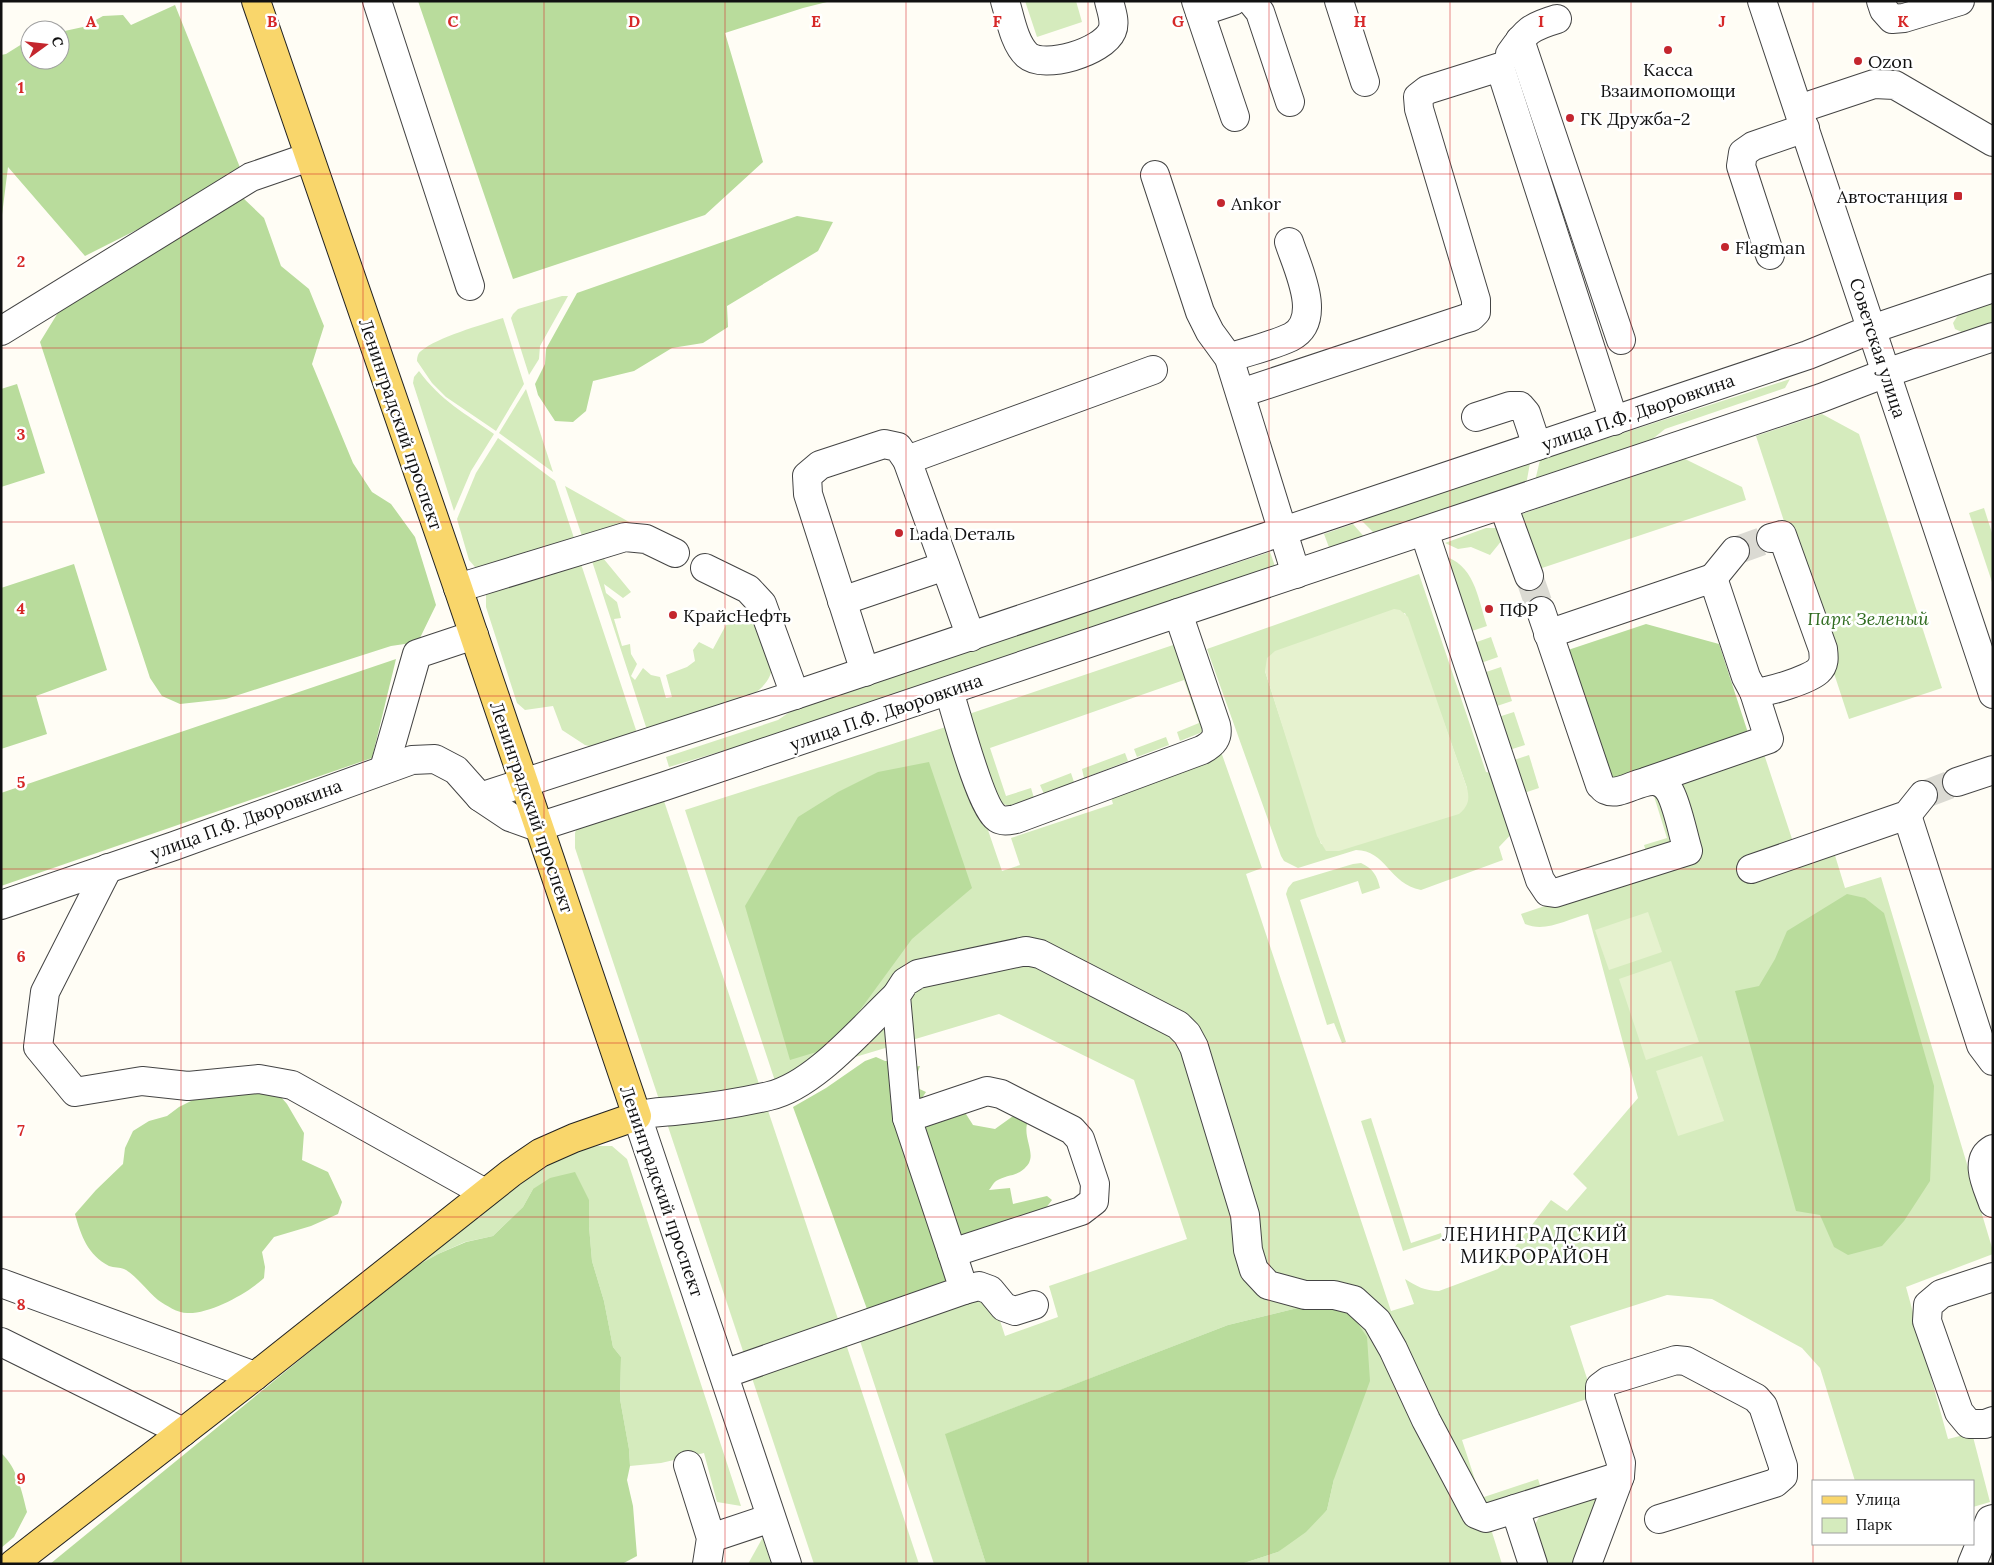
<svg xmlns="http://www.w3.org/2000/svg" width="1994" height="1565" viewBox="0 0 1994 1565" font-family="Lora,serif">
	<rect width="100%" height="100%" fill="#fffdf5"/>
	<!-- green -->
	<g fill="#d5ebbd" fill-rule="evenodd">
		<polygon points="1025,1 1076,1 1082,22 1037,37"/>
		<polygon points="562,296 568,296 540,346 539,359 529,375 511,318 513,314 518,309"/>
		<polygon points="1993,303 1993,324 1964,333 1955,329 1953,323 1958,315"/>
		<path d="M503,318l21,66 -28,47 -50,-34 -14,-14 -15,-22c0,-4 1,-8 4,-10 17,-14 60,-26 82,-33z"/>
		<path d="M419,371c21,29 47,43 75,63l-23,37 -17,40 -41,-128 1,-6z"/>
		<polygon points="1790,379 1785,388 1665,429 1645,445 1535,481 1540,460"/>
		<polygon points="526,389 553,472 499,433"/>
		<polygon points="1822,414 1859,434 1942,688 1849,719 1756,436"/>
		<polygon points="498,438 555,481 575,541 486,568 475,567 469,560 457,519 476,473"/>
		<polygon points="1685,459 1742,487 1746,500 1533,571 1519,515"/>
		<polygon points="1530,463 1526,485 1376,535 1361,520"/>
		<polygon points="565,486 631,523 627,529 583,539"/>
		<polygon points="1984,508 1993,536 1993,585 1969,513"/>
		<polygon points="1353,524 1366,539 1330,550 1324,534"/>
		<polygon points="1486,528 1498,528 1507,534 1490,555 1471,547 1458,549 1445,543"/>
		<polygon points="1270,552 1276,569 792,730 669,767 666,757 778,720 797,707"/>
		<path d="M1441,555c34,9 36,41 46,71l-21,7z"/>
		<path d="M603,558l28,34 -8,6 -19,-14 2,9 11,9 4,16 -7,1 8,27 8,-2 1,10 6,10 -6,12 4,4 8,-12 8,7 9,2 6,21 6,-1 -6,-22 21,-8 8,-6 -2,-11 6,-8 14,7 13,-24 25,-3 11,6c9,27 20,45 -7,65l-107,40 -56,-172z"/>
		<polygon points="580,561 638,736 598,748 585,745 562,730 553,706 525,710 517,703 486,607 486,594 495,585"/>
		<path d="M1419,574l67,198 17,3 17,50 -21,22 4,13 -82,30c-32,-6 -35,-40 -65,-40l-58,18 -14,-7 -3,-5 -74,-207zM1405,613l62,175 -146,56 -56,-173z"/>
		<polygon points="1491,637 1498,657 1478,664 1471,644"/>
		<polygon points="1179,643 1210,729 1180,741 1177,732 1199,723 1184,680 990,748 1006,796 1031,788 1034,798 1009,806 998,802 966,715"/>
		<polygon points="1501,667 1512,701 1491,708 1480,674"/>
		<polygon points="1514,712 1525,745 1506,751 1495,718"/>
		<path d="M952,725l50,146 18,-6 -9,-27 102,-34 -4,-14 110,-44 43,122 -16,6 145,437 23,-7 -9,-25c11,7 20,12 34,12l59,-22 53,-69 16,11 20,-23 -14,-14 65,-76 -50,-184c-21,5 -42,19 -63,10l-4,-10 169,-57 -13,-83 85,-26 37,112 34,-11 12,39 36,-11 112,374v3l-87,33 42,152 24,-6 18,69 -17,5v-26h-118l-35,-113 -18,-20 -90,-49 -45,-4 -97,31 23,71 -131,43 19,58 57,-19 4,12 -57,19 17,54h-261l37,-12 49,-42 7,-31 -16,-176 -90,22 -282,109 40,130h-52l-76,-229 132,-45 15,46 53,-19 -9,-31 138,-47 -53,-159 -135,-66 -224,67 -90,-271z"/>
		<polygon points="1166,737 1169,745 1137,757 1134,749"/>
		<polygon points="1125,753 1128,761 1084,778 1082,769"/>
		<polygon points="1529,755 1539,788 1521,794 1511,761"/>
		<polygon points="1071,773 1074,782 1044,794 1040,785"/>
		<polygon points="661,792 839,1322 744,1354 575,848 575,833 578,824"/>
		<polygon points="1653,793 1660,793 1680,840 1648,858 1644,845 1667,838"/>
		<path d="M1361,863c12,6 16,12 19,25l-18,6 -4,-13 -58,19 46,142 -4,1 -8,-20 -7,2 -41,-131 2,-6 5,-6 60,-18z"/>
		<polygon points="1371,1118 1411,1243 1441,1233 1442,1238 1403,1251 1361,1121"/>
		<polygon points="598,1146 612,1146 627,1159 741,1506 717,1502 704,1453 661,1463 630,1466 629,1449 620,1399 621,1357 613,1347 604,1301 592,1261 589,1226 589,1200 533,1189 523,1207 493,1236 465,1242 438,1254 411,1269 543,1167 576,1150"/>
		<polygon points="845,1341 919,1564 814,1564 750,1372"/>
		<polygon points="1602,1491 1578,1564 1545,1564 1534,1526 1542,1512"/>
		<polygon points="763,1537 771,1564 748,1564"/>
	</g>
	<!-- forest -->
	<g fill="#b9dc9c">
		<polygon points="418,1 831,1 803,8 725,33 763,162 705,215 513,279"/>
		<polygon points="175,5 241,170 174,211 85,256 8,167 1,223 1,55 6,54 30,39 30,60 60,60 60,32 83,27 103,16 123,15 131,25"/>
		<polygon points="242,197 264,218 281,266 309,289 324,326 312,364 353,463 372,492 391,504 415,537 436,605 418,642 391,646 226,699 180,704 162,696 150,678 40,342 59,311 187,223"/>
		<polygon points="797,216 833,222 818,251 727,306 728,327 703,343 672,348 634,371 593,381 586,411 573,422 555,421 538,395 535,384 545,364 546,349 577,293"/>
		<polygon points="17,384 45,473 1,487 1,389"/>
		<polygon points="74,564 107,670 36,696 47,734 1,749 1,588"/>
		<polygon points="1646,624 1719,644 1750,739 1627,779 1610,777 1565,651"/>
		<polygon points="396,659 372,758 1,886 1,793"/>
		<polygon points="929,762 972,888 912,939 833,1047 790,1060 745,906 798,817 838,792 878,772"/>
		<polygon points="1847,894 1865,898 1884,913 1934,1086 1930,1181 1904,1221 1882,1246 1848,1255 1834,1247 1820,1215 1796,1211 1735,991 1759,986 1775,959 1787,931"/>
		<path d="M876,1057l9,4h9l1,8 25,-3 -7,20 13,6 -6,9 39,2 14,22 22,4 25,-18 8,10c-6,15 7,30 1,42 -10,15 -21,10 -33,18 -3,2 -5,7 -7,9l21,-2 3,16 34,-8 5,4 -10,13 -100,38 7,34 -82,24 -74,-202 33,-19 39,-27z"/>
		<path d="M258,1089l23,8 6,7 17,29 -2,27 26,12 14,30 -4,12 -27,12 -37,11 -12,15 3,15 -1,11c-16,15 -52,35 -75,35 -10,1 -22,-7 -31,-13 -10,-8 -23,-26 -34,-31 -4,-2 -10,-1 -15,-3 -21,-11 -28,-30 -34,-52l21,-24 27,-26 2,-16 8,-17 16,-10 18,-5 12,-9 16,-8z"/>
		<polygon points="575,1172 589,1200 589,1226 592,1261 604,1301 613,1347 621,1357 620,1399 629,1449 630,1466 627,1480 633,1506 637,1556 622,1564 50,1564 411,1269 438,1254 466,1242 493,1236 523,1207 533,1189 550,1178"/>
		<polygon points="1318,1303 1352,1315 1367,1337 1370,1381 1334,1479 1327,1510 1306,1532 1278,1552 1241,1564 986,1564 945,1434 1228,1325"/>
		<path d="M1,1453c16,14 21,39 26,59l-13,25 -13,11z"/>
	</g>
	<!-- pitch -->
	<g fill="#e6f2cf">
		<path d="M1394,609l6,1 8,7 59,171c3,12 1,18 -8,26l-120,37h-13l-9,-15 -52,-165 2,-13 8,-7z"/>
		<polygon points="1648,912 1662,952 1609,970 1595,930"/>
		<polygon points="1671,961 1699,1042 1646,1060 1619,979"/>
		<polygon points="1702,1056 1724,1121 1678,1136 1656,1071"/>
	</g>
	<g fill="none" stroke-linecap="round" stroke-linejoin="round">
		<!-- minor-tunnel -->
		<g stroke="#dbdad3" stroke-width="28" stroke-dasharray="28 14" stroke-linecap="butt">
			<polyline points="1735,551 1771,538"/>
			<polyline points="1529,576 1541,611"/>
			<polyline points="1923,795 1957,782"/>
		</g>
		<!-- minor casing -->
		<g stroke="#444" stroke-width="30">
			<g id="minor">
				<polyline points="377,1 470,286"/>
				<path d="M1005,1c5,16 9,42 22,54 17,15 76,-3 85,-24 4,-9 -1,-21 -3,-30"/>
				<polyline points="1196,1 1235,117"/>
				<polyline points="1251,1 1260,12 1290,102"/>
				<polyline points="1339,1 1365,82"/>
				<polyline points="1762,1 1993,694"/>
				<polyline points="1881,1 1884,10 1892,19 1904,18 1960,1"/>
				<polyline points="1200,12 1233,1"/>
				<polyline points="1520,40 1621,340"/>
				<path d="M1510,54c16,-23 20,-27 47,-35"/>
				<polyline points="1799,109 1874,84 1895,85 1993,142"/>
				<polyline points="1155,175 1200,312 1210,332 1229,358 1296,574"/>
				<polyline points="1770,255 1741,166 1743,153 1753,146 1805,128"/>
				<polyline points="1,331 251,177 309,157"/>
				<path d="M1229,358c20,-7 43,-12 62,-21 33,-17 6,-70 -2,-95"/>
				<polyline points="1241,393 1464,319 1471,317 1476,312 1476,300 1419,109 1418,97 1427,90 1500,67 1614,421"/>
				<polyline points="1476,417 1510,406 1520,406 1526,413 1537,446"/>
				<polyline points="907,460 1153,370"/>
				<polyline points="1503,505 1529,576"/>
				<path d="M1424,531l116,349 8,12 7,1 133,-42c-5,-16 -10,-44 -18,-59 -16,-28 -46,7 -64,-2 -3,-1 -4,-4 -6,-5l-59,-174"/>
				<polyline points="705,568 748,589 762,604 795,695"/>
				<polyline points="1713,578 1735,551"/>
				<polyline points="458,588 625,537 646,539 675,553"/>
				<polyline points="842,601 945,566"/>
				<path d="M1548,634l165,-56 33,99 8,15c11,2 56,-13 64,-21 7,-6 6,-14 5,-22l-41,-114 -11,3"/>
				<polyline points="865,672 808,494 807,476 820,465 884,444 898,447 907,460 971,637"/>
				<path d="M949,691c7,22 32,117 48,127 6,4 13,2 19,1l186,-69c11,-6 17,-12 14,-25l-38,-112"/>
				<polyline points="384,769 417,654 474,635"/>
				<polyline points="1648,781 1769,739 1754,692"/>
				<polyline points="1957,782 1993,770"/>
				<polyline points="480,797 795,695 1537,446 1808,355 1872,329 1993,288"/>
				<polyline points="1907,815 1981,1045 1993,1061"/>
				<polyline points="108,868 45,992 38,1047 75,1092 142,1081 188,1086 259,1079 292,1085 485,1193"/>
				<polyline points="1751,869 1907,815 1923,795"/>
				<polyline points="1,905 174,846 412,760 435,759 456,770 480,797 510,817 538,827 665,786 1178,613 1821,398 1886,373 1993,337"/>
				<polyline points="907,1118 952,1253"/>
				<path d="M1993,1149c-20,11 -6,37 0,54"/>
				<polyline points="1993,1277 1941,1294 1928,1305 1927,1321 1959,1412 1969,1424 1985,1424 1993,1421"/>
				<polyline points="1,1283 255,1376"/>
				<polyline points="964,1290 979,1286 990,1290 1004,1307 1015,1311 1034,1305"/>
				<polyline points="1,1342 183,1432"/>
				<polyline points="724,1374 964,1290 952,1253 1081,1211 1094,1201 1095,1184 1080,1139 1072,1130 1001,1094 987,1091 907,1118 896,996 905,982 918,974 1026,951 1040,954 1178,1025 1187,1034 1194,1047 1245,1215 1248,1250 1254,1270 1268,1285 1305,1295 1334,1295 1354,1300 1377,1321 1393,1349 1426,1420 1476,1514 1486,1518 1620,1476"/>
				<polyline points="688,1465 711,1538 707,1564"/>
				<polyline points="1515,1509 1533,1564"/>
				<polyline points="711,1538 771,1518"/>
				<path d="M787,1564l-150,-448c13,-4 24,-4 37,-5 31,-3 65,-8 95,-15 45,-10 93,-68 127,-100"/>
				<polyline points="1587,1564 1620,1476 1621,1463 1600,1397 1600,1387 1608,1381 1676,1360 1686,1361 1756,1398 1763,1406 1783,1466 1783,1476 1775,1483 1659,1519"/>
				<polyline points="1972,1564 1990,1520 1993,1519"/>
			</g>
		</g>
		<!-- major casing -->
		<g stroke="#222" stroke-width="30">
			<polyline id="major" points="13,1564 255,1376 511,1173 540,1153 574,1138 637,1116 458,588 256,1"/>
		</g>
		<!-- minor -->
		<use href="#minor" stroke="#fff" stroke-width="28"/>
		<!-- major -->
		<use href="#major" stroke="#f9d66b" stroke-width="28"/>
	</g>
	<!-- grid -->
	<path fill="none" stroke="#d62828" stroke-width="1" stroke-opacity="0.55" d="M181,1v1563M363,1v1563M544,1v1563M725,1v1563M906,1v1563M1088,1v1563M1269,1v1563M1450,1v1563M1631,1v1563M1813,1v1563M1,174h1992M1,348h1992M1,522h1992M1,696h1992M1,869h1992M1,1043h1992M1,1217h1992M1,1391h1992"/>
	<!-- markers -->
	<g fill="#c4262e" stroke="#fff" stroke-width="2">
		<circle cx="1668" cy="50" r="5"/>
		<circle cx="1858" cy="61" r="5"/>
		<circle cx="1570" cy="118" r="5"/>
		<rect x="1953" y="191" width="10" height="10" rx="2.5"/>
		<circle cx="1221" cy="203" r="5"/>
		<circle cx="1725" cy="247" r="5"/>
		<circle cx="899" cy="533" r="5"/>
		<circle cx="1489" cy="609" r="5"/>
		<circle cx="673" cy="615" r="5"/>
	</g>
	<g text-anchor="middle" dominant-baseline="central" stroke-width="5" stroke-linejoin="round" paint-order="stroke">
		<!-- poi labels -->
		<g font-size="18" fill="#111" stroke="#fff" text-anchor="start">
			<text x="1868" y="61">Ozon</text>
			<text x="1668" y="69" text-anchor="middle">Касса<tspan x="1668" dy="21">Взаимопомощи</tspan></text>
			<text x="1580" y="118">ГК Дружба-2</text>
			<text x="1948" y="196" text-anchor="end">Автостанция</text>
			<text x="1231" y="203">Ankor</text>
			<text x="1735" y="247">Flagman</text>
			<text x="909" y="533">Lada Dеталь</text>
			<text x="1499" y="609">ПФР</text>
			<text x="683" y="615">КрайсНефть</text>
		</g>
		<!-- street labels -->
		<g font-size="18" fill="#111" stroke="#fff">
			<text transform="translate(1878 348) rotate(72)">Советская улица</text>
			<text transform="translate(1638 412) rotate(-19)">улица П.Ф. Дворовкина</text>
			<text transform="translate(401 424) rotate(71)">Ленинградский проспект</text>
			<text transform="translate(886 712) rotate(-19)">улица П.Ф. Дворовкина</text>
			<text transform="translate(532 807) rotate(71)">Ленинградский проспект</text>
			<text transform="translate(246 819) rotate(-20)">улица П.Ф. Дворовкина</text>
			<text transform="translate(662 1191) rotate(71)">Ленинградский проспект</text>
		</g>
		<!-- park labels -->
		<g font-size="18" font-style="italic" fill="#2f6b1f" stroke="#fff">
			<text x="1868" y="618">Парк Зеленый</text>
		</g>
		<!-- neighbourhood labels -->
		<g font-size="19" letter-spacing="1" fill="#111" stroke="#fff">
			<text x="1535" y="1234">ЛЕНИНГРАДСКИЙ<tspan x="1535" dy="22">МИКРОРАЙОН</tspan></text>
		</g>
	</g>
	<g font-size="16" text-anchor="middle" font-weight="bold" fill="#d62828" stroke="#fff" stroke-width="5" stroke-linejoin="round" paint-order="stroke">
		<text x="91" y="27">A</text>
		<text x="272" y="27">B</text>
		<text x="453" y="27">C</text>
		<text x="634" y="27">D</text>
		<text x="816" y="27">E</text>
		<text x="997" y="27">F</text>
		<text x="1178" y="27">G</text>
		<text x="1360" y="27">H</text>
		<text x="1541" y="27">I</text>
		<text x="1722" y="27">J</text>
		<text x="1903" y="27">K</text>
		<text x="21" y="93">1</text>
		<text x="21" y="267">2</text>
		<text x="21" y="440">3</text>
		<text x="21" y="614">4</text>
		<text x="21" y="788">5</text>
		<text x="21" y="962">6</text>
		<text x="21" y="1136">7</text>
		<text x="21" y="1310">8</text>
		<text x="21" y="1484">9</text>
	</g>
	<!-- border -->
	<rect width="1994" height="1565" fill="none" stroke="#111111" stroke-width="5"/>
	<!-- legend -->
	<rect x="1812" y="1480" width="162" height="65" fill="#ffffff" stroke="#a0a0a0"/>
	<rect x="1822" y="1496" width="25" height="8" fill="#f9d66b" stroke="#a0a0a0"/>
	<text x="1856" y="1505" font-size="15" fill="#111111">Улица</text>
	<rect x="1822" y="1518" width="25" height="15" fill="#d5ebbd" stroke="#a0a0a0"/>
	<text x="1856" y="1530" font-size="15" fill="#111111">Парк</text>
	<!-- north arrow -->
	<g transform="translate(45 45) rotate(75)"><circle r="24" fill="#ffffff" stroke="#a0a0a0"/>
	<path d="M0-4L9 19L0 12L-9 19Z" fill="#c4262e"/>
	<text y="-8" font-size="14" font-weight="bold" text-anchor="middle" fill="#111111">С</text>
	</g>
</svg>
